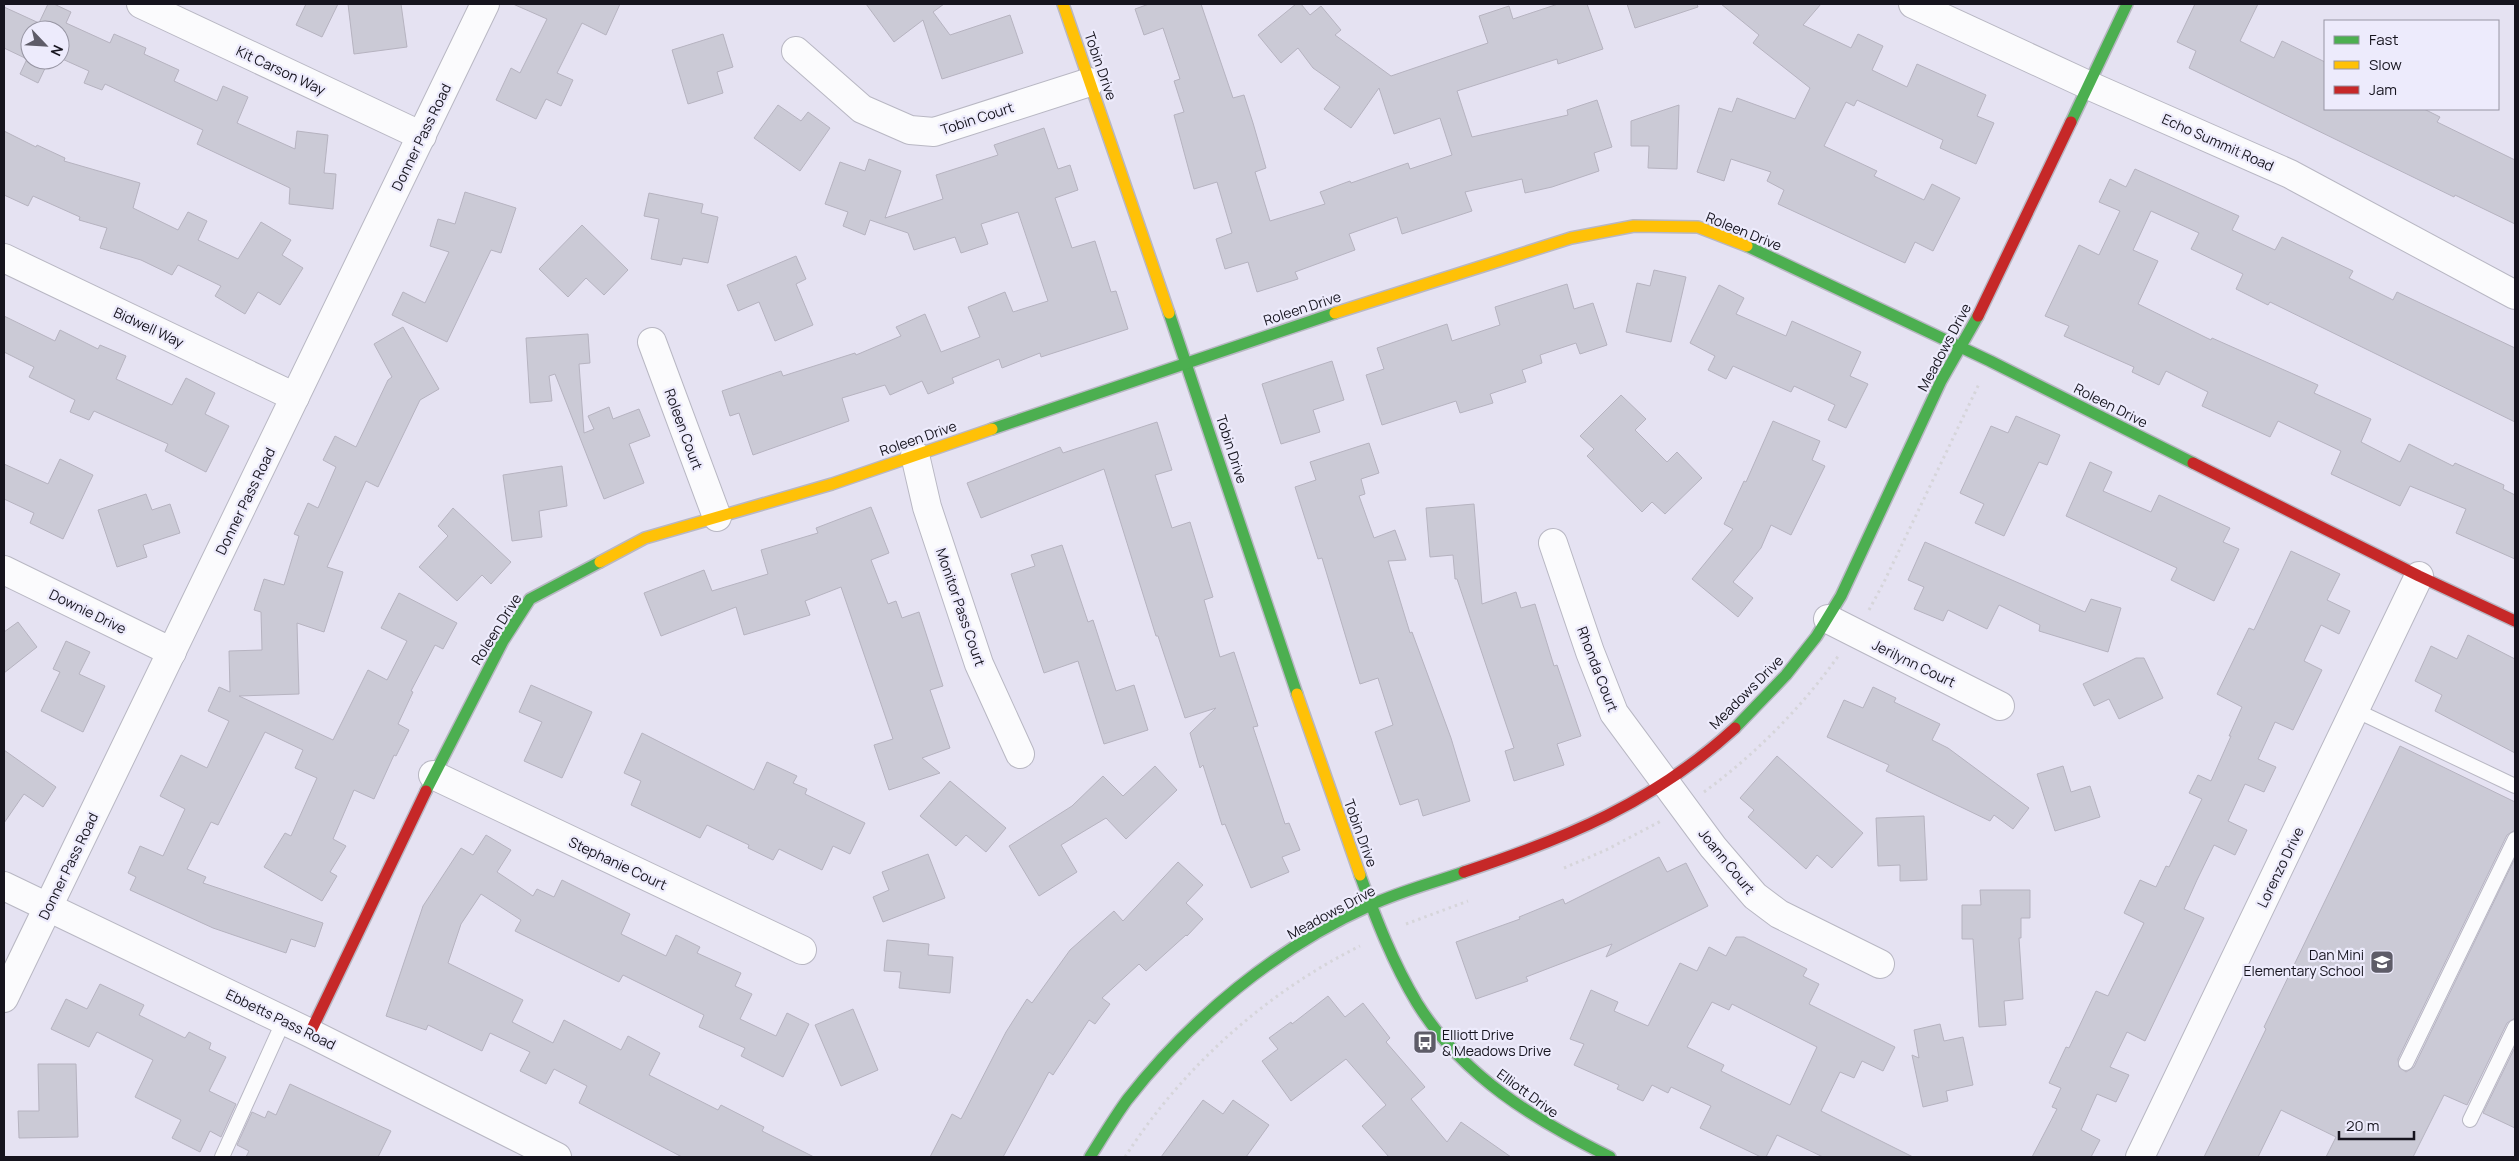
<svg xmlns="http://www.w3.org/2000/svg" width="2519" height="1161" viewBox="0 0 2519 1161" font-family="Manrope,sans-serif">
	<rect width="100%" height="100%" fill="#e5e2f2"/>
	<!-- building -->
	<g fill="#cbcad6" stroke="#b6b3c0" fill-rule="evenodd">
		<polygon points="48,4 54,4 71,12 66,23 110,43 114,34 146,48 144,54 179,70 174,81 217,101 223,86 248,97 237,123 295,149 297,131 328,135 324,173 336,174 333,209 289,204 290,188 197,144 203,130 105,84 102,90 84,83 89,71 60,58 60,30 30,30 30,60 49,60 38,83 20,74 27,59 4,48 4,7 39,23"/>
		<polygon points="306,4 338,4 322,37 296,25"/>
		<polygon points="348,4 401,4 407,47 354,54"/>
		<polygon points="513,4 620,4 606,35 582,23 557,73 573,80 561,106 546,99 536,119 496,100 511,68 520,73 547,19"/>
		<polygon points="866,4 944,4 933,12 950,35 1010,15 1023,53 942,79 923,20 894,42"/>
		<polygon points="1149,4 1201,4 1233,98 1244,95 1253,123 1266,168 1255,172 1270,221 1325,204 1320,192 1350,181 1351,183 1408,163 1410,169 1452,155 1440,118 1394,134 1379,88 1351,128 1324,109 1340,87 1313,68 1298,48 1281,63 1258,35 1296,4 1301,4 1310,15 1321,6 1341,30 1335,35 1391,76 1488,43 1479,16 1509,6 1513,19 1558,4 1587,4 1603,49 1558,64 1557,59 1457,91 1472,137 1568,115 1567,110 1597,100 1612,147 1594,153 1599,171 1552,187 1525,193 1522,179 1465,192 1472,211 1402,234 1397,217 1349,234 1355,250 1295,272 1298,279 1257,292 1248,262 1225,269 1216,239 1232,233 1217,182 1194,189 1174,115 1184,112 1174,81 1180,79 1163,28 1144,35 1135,9"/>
		<polygon points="1627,4 1697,4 1698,7 1635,28"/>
		<polygon points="1721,4 1821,4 1803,25 1851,48 1858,34 1883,46 1872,70 1907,87 1917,64 1986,95 1977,116 1994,123 1976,164 1940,148 1943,140 1857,100 1854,106 1846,102 1824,146 1877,171 1874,176 1924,200 1932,184 1960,198 1933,251 1915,242 1905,263 1778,204 1784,190 1767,181 1771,172 1731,159 1724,181 1697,172 1719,108 1732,112 1737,98 1795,119 1810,88 1753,43 1759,35"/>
		<polygon points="2195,4 2258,4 2240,41 2274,58 2282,41 2325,62 2325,109 2424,109 2440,117 2437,122 2515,160 2515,224 2455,195 2454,197 2189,68 2196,51 2177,42"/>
		<polygon points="723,34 733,67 717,72 723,93 688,104 672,50"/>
		<polygon points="778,105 801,121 808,112 830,128 800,171 754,138"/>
		<polygon points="1679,105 1677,169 1648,168 1649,146 1631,146 1631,121"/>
		<polygon points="1044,128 1058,169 1070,165 1078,190 1055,198 1072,248 1095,241 1111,292 1116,291 1128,329 1041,357 1040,353 1002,368 999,359 952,378 954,383 928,394 922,381 890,395 885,385 842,398 849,421 753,455 739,413 730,416 722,391 781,371 783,376 855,353 856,355 901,336 896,327 925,314 941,352 980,337 968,307 1005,292 1013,312 1048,301 1018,212 981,224 988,244 961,253 955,237 914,250 908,233 870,220 865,235 843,226 848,212 825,204 840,162 865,171 869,159 901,171 885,218 943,199 936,175 998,155 994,145"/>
		<polygon points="4,131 36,147 37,145 65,158 64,161 140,183 133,208 178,230 188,212 207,221 198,240 238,259 261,222 291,240 282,255 303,268 280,305 258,292 245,314 215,296 221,286 178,265 172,275 141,260 100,248 107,228 79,220 80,217 33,196 28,206 4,195"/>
		<polygon points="2135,169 2239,216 2232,230 2275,250 2282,237 2353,271 2349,278 2393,300 2397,292 2515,348 2515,422 2270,302 2268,305 2236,289 2243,274 2191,249 2199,233 2151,211 2133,250 2158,261 2138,304 2211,340 2212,338 2318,385 2314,393 2371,419 2361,442 2400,462 2409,444 2453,466 2455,463 2504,485 2503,489 2515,495 2515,559 2456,533 2466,509 2410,486 2400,506 2331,474 2341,451 2278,421 2270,437 2202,406 2208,392 2166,371 2159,385 2132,372 2134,367 2064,336 2069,326 2045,316 2079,245 2099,255 2120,211 2099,202 2110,179 2126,187"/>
		<polygon points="465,192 516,208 501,253 491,250 447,342 392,315 403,292 425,303 449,252 430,246 438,219 455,224"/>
		<polygon points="649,193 703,204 701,213 718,217 708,263 683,258 681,265 651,259 659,219 644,216"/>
		<polygon points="582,225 628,270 604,295 586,278 568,297 539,269"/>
		<polygon points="796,256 806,279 796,284 813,325 775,341 759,302 738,311 727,285"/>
		<polygon points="1654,270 1686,277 1671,342 1626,332 1637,283 1650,286"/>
		<polygon points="1567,284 1574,309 1593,303 1607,345 1580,354 1576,343 1540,355 1542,363 1522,370 1526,382 1490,394 1493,403 1460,413 1456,401 1382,425 1366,375 1384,369 1377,348 1447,324 1452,341 1500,325 1495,307"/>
		<polygon points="1719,285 1744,298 1736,314 1786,336 1792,321 1861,352 1850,376 1868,384 1846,428 1828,420 1835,405 1794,386 1791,392 1733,366 1726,379 1708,370 1715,356 1690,343"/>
		<polygon points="4,316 55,341 60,330 98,349 100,345 126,356 116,379 172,405 186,378 215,393 205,414 229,426 206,472 165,451 168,444 94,411 89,420 70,412 75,400 29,377 34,367 4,352"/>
		<polygon points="403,327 439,389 420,400 378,487 366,481 327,567 343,572 324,632 297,623 299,694 239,696 333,740 368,670 387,680 407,641 381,628 399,593 457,623 443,649 435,645 411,691 413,692 398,724 409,730 396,756 394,755 374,799 354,790 333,839 346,846 330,872 337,876 322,901 264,867 285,833 291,836 317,778 295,768 303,750 265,732 218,825 211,822 187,869 206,877 203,883 323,923 315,947 291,939 286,953 213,928 130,890 136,877 128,873 140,846 163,856 185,809 160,796 181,755 207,768 229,721 208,711 219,687 230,692 229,651 262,650 261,612 254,610 264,579 284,585 299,536 294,534 308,503 318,508 336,467 323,460 335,436 356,447 388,380 392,377 374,344"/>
		<polygon points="588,334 590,363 579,364 584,433 594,429 588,416 609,407 613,419 639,409 650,436 629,444 644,483 604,499 555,374 549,376 552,401 530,403 526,338"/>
		<polygon points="1332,361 1344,400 1313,410 1320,432 1281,444 1262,384"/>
		<polygon points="1621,395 1646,419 1635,430 1667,462 1677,452 1702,478 1665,514 1652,502 1642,512 1587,456 1594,449 1580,436"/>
		<polygon points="2016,416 2060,435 2047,465 2039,462 2004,536 1975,523 1984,504 1960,493 1991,426 2008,433"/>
		<polygon points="1773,421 1820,441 1812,460 1825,466 1791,535 1771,525 1761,548 1733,582 1753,598 1738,617 1692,579 1733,529 1724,524 1744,481 1746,482"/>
		<polygon points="1157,422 1172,470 1155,475 1172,528 1190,522 1213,597 1204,600 1220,657 1234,652 1258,726 1253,727 1285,824 1289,823 1300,850 1282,857 1289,872 1251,888 1225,824 1222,825 1203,765 1200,768 1190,733 1216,708 1185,718 1158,636 1156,636 1104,469 981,518 967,483 1060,447 1063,453"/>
		<polygon points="1369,443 1379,473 1361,479 1365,494 1359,496 1374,538 1395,530 1406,560 1388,561 1410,633 1412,632 1451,738 1470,801 1423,816 1418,799 1400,805 1375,732 1393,725 1378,678 1360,684 1322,558 1318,559 1295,487 1316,480 1310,462"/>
		<polygon points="60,459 93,475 63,539 30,523 34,513 4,499 4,464 48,484"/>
		<polygon points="2090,462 2112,472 2103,491 2151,512 2159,495 2230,528 2223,542 2239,549 2214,601 2171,580 2177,568 2066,516"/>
		<polygon points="562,466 567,506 539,511 542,537 512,541 503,475"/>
		<polygon points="146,494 152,510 170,504 180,533 143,545 147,557 117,567 98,510"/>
		<polygon points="1474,504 1482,604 1516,592 1521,608 1535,604 1554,666 1557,665 1581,736 1557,744 1564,765 1514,781 1505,751 1514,748 1457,579 1455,579 1453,555 1430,557 1426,508"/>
		<polygon points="871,507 889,553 871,560 888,604 896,601 902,618 919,612 943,686 930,690 950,748 922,758 940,773 889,790 874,745 893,739 841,587 805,601 810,615 744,635 736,607 661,636 644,593 704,570 712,591 768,574 761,550 818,533 816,528"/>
		<polygon points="453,508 511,562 491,584 482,575 457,601 419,567 448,536 438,526"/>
		<polygon points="1925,542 2085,612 2091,599 2121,608 2108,652 2039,631 2040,625 1999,605 1987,629 1948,610 1943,621 1914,609 1924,587 1908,580"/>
		<polygon points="1062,545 1088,622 1093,620 1116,691 1134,685 1148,730 1104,744 1078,661 1044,673 1011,574 1035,566 1031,555"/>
		<polygon points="2291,551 2340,574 2327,600 2350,611 2339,634 2321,625 2304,661 2322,670 2293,730 2275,722 2258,759 2276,767 2264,792 2245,784 2228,821 2247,830 2235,855 2214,845 2197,880 2184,909 2204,918 2145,1041 2127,1032 2110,1067 2129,1075 2116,1102 2097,1094 2081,1130 2100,1140 2091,1157 2032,1157 2057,1109 2052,1107 2061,1088 2049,1083 2066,1047 2069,1048 2096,991 2108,996 2144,923 2124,913 2140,880 2156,887 2166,866 2169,867 2202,799 2189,793 2198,775 2211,781 2231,736 2229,736 2242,707 2217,694 2249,628 2254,630"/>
		<polygon points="18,622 37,647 4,673 4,632"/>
		<polygon points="2468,635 2515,659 2515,753 2435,711 2442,695 2415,681 2431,646 2457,659"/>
		<polygon points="66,641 90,652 79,674 105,686 83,732 41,711 60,672 53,669"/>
		<polygon points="2136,658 2144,658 2163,698 2119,719 2109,699 2094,706 2083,684"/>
		<polygon points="531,685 592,712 562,778 524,761 542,722 519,712"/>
		<polygon points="1873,687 1896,698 1894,702 1940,724 1932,740 1948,748 2029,808 2013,829 1994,815 1990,821 1886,771 1889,765 1827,737 1844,700 1863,708"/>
		<polygon points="642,733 754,790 767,762 797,776 793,783 807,789 805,794 865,823 850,854 833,846 822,870 779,849 773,860 748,848 749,845 707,825 700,838 631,805 641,781 624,773"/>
		<polygon points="2400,746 2515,802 2515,830 2507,835 2398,1059 2399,1067 2406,1072 2414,1067 2515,858 2515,1018 2507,1023 2467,1105 2444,1095 2413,1157 2326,1157 2336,1137 2281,1110 2258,1157 2204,1157 2266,1029 2264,1027"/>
		<polygon points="4,750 56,787 43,807 24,794 4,823"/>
		<polygon points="1777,756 1863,833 1832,868 1817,855 1806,869 1748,817 1754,810 1740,798"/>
		<polygon points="1155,766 1177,790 1126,839 1106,818 1061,845 1077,872 1039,896 1009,846 1072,806 1103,776 1123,796"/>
		<polygon points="2063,766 2071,792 2090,786 2100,817 2055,831 2037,774"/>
		<polygon points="950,781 1006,828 986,852 966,835 956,846 920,816"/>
		<polygon points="1924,816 1927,880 1900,881 1900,865 1878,866 1876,818"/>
		<polygon points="486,835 511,850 497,872 533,896 537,889 554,897 562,880 630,914 621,934 666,956 676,935 700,947 697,953 741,973 735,986 752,994 740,1019 776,1036 787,1013 809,1024 783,1077 741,1056 745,1048 699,1027 704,1015 623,975 619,982 515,931 521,920 481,894 461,924 448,963 523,1000 512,1022 553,1043 564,1020 621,1050 628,1036 660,1053 649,1075 718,1110 721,1105 764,1127 762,1131 814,1157 682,1157 579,1103 587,1086 554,1069 546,1084 520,1071 530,1052 490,1033 482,1051 428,1025 426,1030 386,1016 423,906 461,848 473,855"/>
		<polygon points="928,854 945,898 883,922 873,897 889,890 882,872"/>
		<polygon points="1659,857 1667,872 1686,863 1708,906 1606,957 1612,944 1526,977 1528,981 1476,999 1456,942 1520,919 1519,917 1563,899 1565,904"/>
		<polygon points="1178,862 1203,885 1186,903 1203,919 1187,936 1186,935 1146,971 1139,964 1102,998 1110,1004 1095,1024 1089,1020 1053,1075 1049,1072 1003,1157 930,1157 952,1114 961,1119 1006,1032 1027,999 1032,1003 1070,950 1114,911 1123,921"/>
		<polygon points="1980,890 2030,890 2030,918 2021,918 2021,938 2019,938 2023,999 2004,1001 2006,1025 1979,1027 1973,939 1962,939 1962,905 1981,905"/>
		<path d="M1736,937h8l63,32 -4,7 16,8 -10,20 86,43 -12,24 -21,-10 -8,17 -14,-6 -19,39 92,46h-90l-46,-22 -11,22h-5l-61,-29 11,-22 -40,-19 -3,6 -16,-8 -9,16 -26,-12 2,-4 -45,-20 10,-21 -14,-5 21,-49 27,12 -4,9 34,15 32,-63 17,8 12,-24 17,9zM1712,1002l17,8 3,-6 85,43 -27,58 -69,-34 3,-6 -37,-18z"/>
		<polygon points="887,940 929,944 928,955 953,957 950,993 899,988 901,972 884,971"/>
		<polygon points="100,984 144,1005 139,1015 185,1038 189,1032 211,1043 209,1049 226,1057 209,1091 236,1104 221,1137 210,1131 200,1152 172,1138 181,1120 135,1097 153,1060 97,1032 89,1047 51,1029 66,999 87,1009"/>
		<polygon points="1328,996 1345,1017 1363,1003 1390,1038 1386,1042 1425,1087 1411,1099 1447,1142 1461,1122 1511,1157 1389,1157 1362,1126 1386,1105 1346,1059 1291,1101 1262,1061 1278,1049 1269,1038 1291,1022 1292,1024"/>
		<polygon points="853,1009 878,1070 841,1086 815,1025"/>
		<polygon points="1940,1024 1944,1041 1963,1037 1973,1085 1946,1091 1948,1101 1923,1107 1912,1055 1919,1058 1914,1030"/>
		<polygon points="2515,1047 2515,1128 2483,1113"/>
		<polygon points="38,1064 76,1064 78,1137 19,1138 18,1111 39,1111"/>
		<polygon points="290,1084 391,1131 378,1157 246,1157 249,1151 237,1145 252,1112 265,1118 268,1111 276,1115"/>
		<polygon points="1203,1100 1223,1114 1233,1100 1269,1125 1246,1157 1161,1157"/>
	</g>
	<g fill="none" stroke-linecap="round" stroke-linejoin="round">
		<!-- lane casing -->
		<g stroke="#b8b7c3" stroke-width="16">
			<g id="lane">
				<polyline points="2355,710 2515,786"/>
				<polyline points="2406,1063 2515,839"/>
				<polyline points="2470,1120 2515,1027"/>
				<polyline points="222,1157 284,1020"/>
			</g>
		</g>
		<!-- street casing -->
		<g stroke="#b8b7c3" stroke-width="30">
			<g id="street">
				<polyline points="141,4 422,136"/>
				<polyline points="1913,4 2088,85 2290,174 2515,295"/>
				<polyline points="796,51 862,109 910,130 934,132 1090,82"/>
				<polyline points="4,258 295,397"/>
				<polyline points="652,342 717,517"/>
				<polyline points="915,455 927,507 979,664 1020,754"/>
				<polyline points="1553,543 1590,652 1614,713 1713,847 1755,896 1779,914 1880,964"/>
				<polyline points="4,570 172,652"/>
				<polyline points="1828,619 2000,706"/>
				<polyline points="433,775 802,950"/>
				<polyline points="4,886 310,1033 557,1157"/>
				<polyline points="4,998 485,4"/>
				<polyline points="2140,1157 2419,576"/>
			</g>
		</g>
		<!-- fast casing -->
		<g stroke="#b8b7c3" stroke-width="14">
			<g id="fast">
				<polyline points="2071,122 2127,4"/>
				<polyline points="1747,246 1990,361 2193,463"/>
				<polyline points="1169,313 1297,694"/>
				<polyline points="992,429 1335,313"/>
				<polyline points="1735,728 1786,675 1816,637 1841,596 1941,381 1978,316"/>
				<polyline points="426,791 503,641 530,599 600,562"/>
				<path d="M1360,875c16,44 33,88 57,128 45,73 118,117 193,154"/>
				<path d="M1090,1157c12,-19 24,-39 37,-57 63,-81 150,-153 244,-195 30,-14 62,-22 93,-33"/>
			</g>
		</g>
		<!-- slow casing -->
		<g stroke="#b8b7c3" stroke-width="14">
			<g id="slow">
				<polyline points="1063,4 1169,313"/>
				<polyline points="1335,313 1571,238 1634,226 1698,227 1747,246"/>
				<polyline points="600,562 645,538 832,484 992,429"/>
				<polyline points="1297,694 1360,875"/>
			</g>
		</g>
		<!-- jam casing -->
		<g stroke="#b8b7c3" stroke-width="14">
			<g id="jam">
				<polyline points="1978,316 2071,122"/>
				<polyline points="2193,463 2419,576 2515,621"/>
				<path d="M1464,872c103,-34 189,-69 271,-144"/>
				<polyline points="310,1033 426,791"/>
			</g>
		</g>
		<!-- path -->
		<g stroke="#d6d5da" stroke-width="3" stroke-dasharray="2.5 4" stroke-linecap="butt">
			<polyline points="1869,610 1884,582 1979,384"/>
			<path d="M1704,792c52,-38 98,-85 135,-137"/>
			<polyline points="1564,868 1606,850 1661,821"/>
			<polyline points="1406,924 1468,901"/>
			<path d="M1125,1157c57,-89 140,-164 235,-211"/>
		</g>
		<!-- lane -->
		<use href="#lane" stroke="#fbfbfd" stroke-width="14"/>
		<!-- street -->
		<use href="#street" stroke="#fbfbfd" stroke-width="28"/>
		<!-- fast -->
		<use href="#fast" stroke="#4caf50" stroke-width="11"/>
		<!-- slow -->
		<use href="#slow" stroke="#ffc107" stroke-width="11"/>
		<!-- jam -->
		<use href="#jam" stroke="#c62828" stroke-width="11"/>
	</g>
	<!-- icons -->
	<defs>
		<g id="school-square" transform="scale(1.25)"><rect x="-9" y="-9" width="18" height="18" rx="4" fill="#5e5c68" stroke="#edebfc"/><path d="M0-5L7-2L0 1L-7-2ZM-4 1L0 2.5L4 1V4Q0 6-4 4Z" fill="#fff"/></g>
		<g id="bus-square" transform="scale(1.25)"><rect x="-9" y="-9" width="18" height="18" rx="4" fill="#5e5c68" stroke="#edebfc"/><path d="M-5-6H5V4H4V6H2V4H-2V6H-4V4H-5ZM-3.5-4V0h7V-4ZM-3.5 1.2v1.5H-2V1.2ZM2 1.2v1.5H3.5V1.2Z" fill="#fff"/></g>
	</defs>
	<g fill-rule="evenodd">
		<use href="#school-square" x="2382" y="962"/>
		<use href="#bus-square" x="1425" y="1042"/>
	</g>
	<g text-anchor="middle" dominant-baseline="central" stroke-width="4.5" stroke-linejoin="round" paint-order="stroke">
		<!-- street labels -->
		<g font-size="14" fill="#16141e" stroke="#edebfc">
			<text transform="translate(1101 66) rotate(71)">Tobin Drive</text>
			<text transform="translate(281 70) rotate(25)">Kit Carson Way</text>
			<text transform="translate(977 118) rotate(-18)">Tobin Court</text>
			<text transform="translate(421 137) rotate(-64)">Donner Pass Road</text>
			<text transform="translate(2218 142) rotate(24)">Echo Summit Road</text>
			<text transform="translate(1744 231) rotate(22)">Roleen Drive</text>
			<text transform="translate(1302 308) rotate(-18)">Roleen Drive</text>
			<text transform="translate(149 327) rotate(25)">Bidwell Way</text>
			<text transform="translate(1944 347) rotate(-62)">Meadows Drive</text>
			<text transform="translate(2111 405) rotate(27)">Roleen Drive</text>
			<text transform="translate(684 429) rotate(70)">Roleen Court</text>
			<text transform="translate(918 438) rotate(-19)">Roleen Drive</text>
			<text transform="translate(1232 449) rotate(72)">Tobin Drive</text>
			<text transform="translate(245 501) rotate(-64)">Donner Pass Road</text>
			<text transform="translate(961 607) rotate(71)">Monitor Pass Court</text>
			<text transform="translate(88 611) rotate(26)">Downie Drive</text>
			<text transform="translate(496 629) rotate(-58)">Roleen Drive</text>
			<text transform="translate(1914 663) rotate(26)">Jerilynn Court</text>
			<text transform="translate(1598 669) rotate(69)">Rhonda Court</text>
			<text transform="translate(1746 692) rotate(-45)">Meadows Drive</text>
			<text transform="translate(1361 833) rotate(70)">Tobin Drive</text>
			<text transform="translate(1727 861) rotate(51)">Joann Court</text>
			<text transform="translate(618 863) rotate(25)">Stephanie Court</text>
			<text transform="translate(68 866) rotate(-64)">Donner Pass Road</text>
			<text transform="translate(2280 867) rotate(-64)">Lorenzo Drive</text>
			<text transform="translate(1331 912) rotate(-28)">Meadows Drive</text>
			<text transform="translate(281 1019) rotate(26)">Ebbetts Pass Road</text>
			<text transform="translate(1528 1093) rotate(36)">Elliott Drive</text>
		</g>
		<!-- poi labels -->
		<g font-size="14" fill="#16141e" stroke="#edebfc" text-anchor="end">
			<text x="2364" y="954">Dan Mini<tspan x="2364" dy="16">Elementary School</tspan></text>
			<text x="1442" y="1034" text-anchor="start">Elliott Drive<tspan x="1442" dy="16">&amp; Meadows Drive</tspan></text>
		</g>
	</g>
	<!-- border -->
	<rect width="2519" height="1161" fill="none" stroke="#16141e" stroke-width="10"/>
	<!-- legend -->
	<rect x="2324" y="20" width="175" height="90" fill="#edebfc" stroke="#9795a3"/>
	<rect x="2334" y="36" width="25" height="8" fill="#4caf50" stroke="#9795a3"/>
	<text x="2369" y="45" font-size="15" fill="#16141e">Fast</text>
	<rect x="2334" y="61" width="25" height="8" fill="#ffc107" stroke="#9795a3"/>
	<text x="2369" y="70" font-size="15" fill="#16141e">Slow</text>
	<rect x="2334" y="86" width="25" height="8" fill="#c62828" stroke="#9795a3"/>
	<text x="2369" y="95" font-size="15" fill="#16141e">Jam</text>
	<!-- north arrow -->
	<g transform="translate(45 45) rotate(115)"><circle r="24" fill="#edebfc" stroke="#9795a3"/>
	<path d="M0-4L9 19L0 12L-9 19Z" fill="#5e5c68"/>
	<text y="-8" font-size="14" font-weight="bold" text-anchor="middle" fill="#16141e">N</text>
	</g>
	<!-- scale -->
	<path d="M2339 1131v8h75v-8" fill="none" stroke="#16141e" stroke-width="2.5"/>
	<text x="2346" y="1131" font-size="15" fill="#16141e" stroke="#edebfc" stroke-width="4" paint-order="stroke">20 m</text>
</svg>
